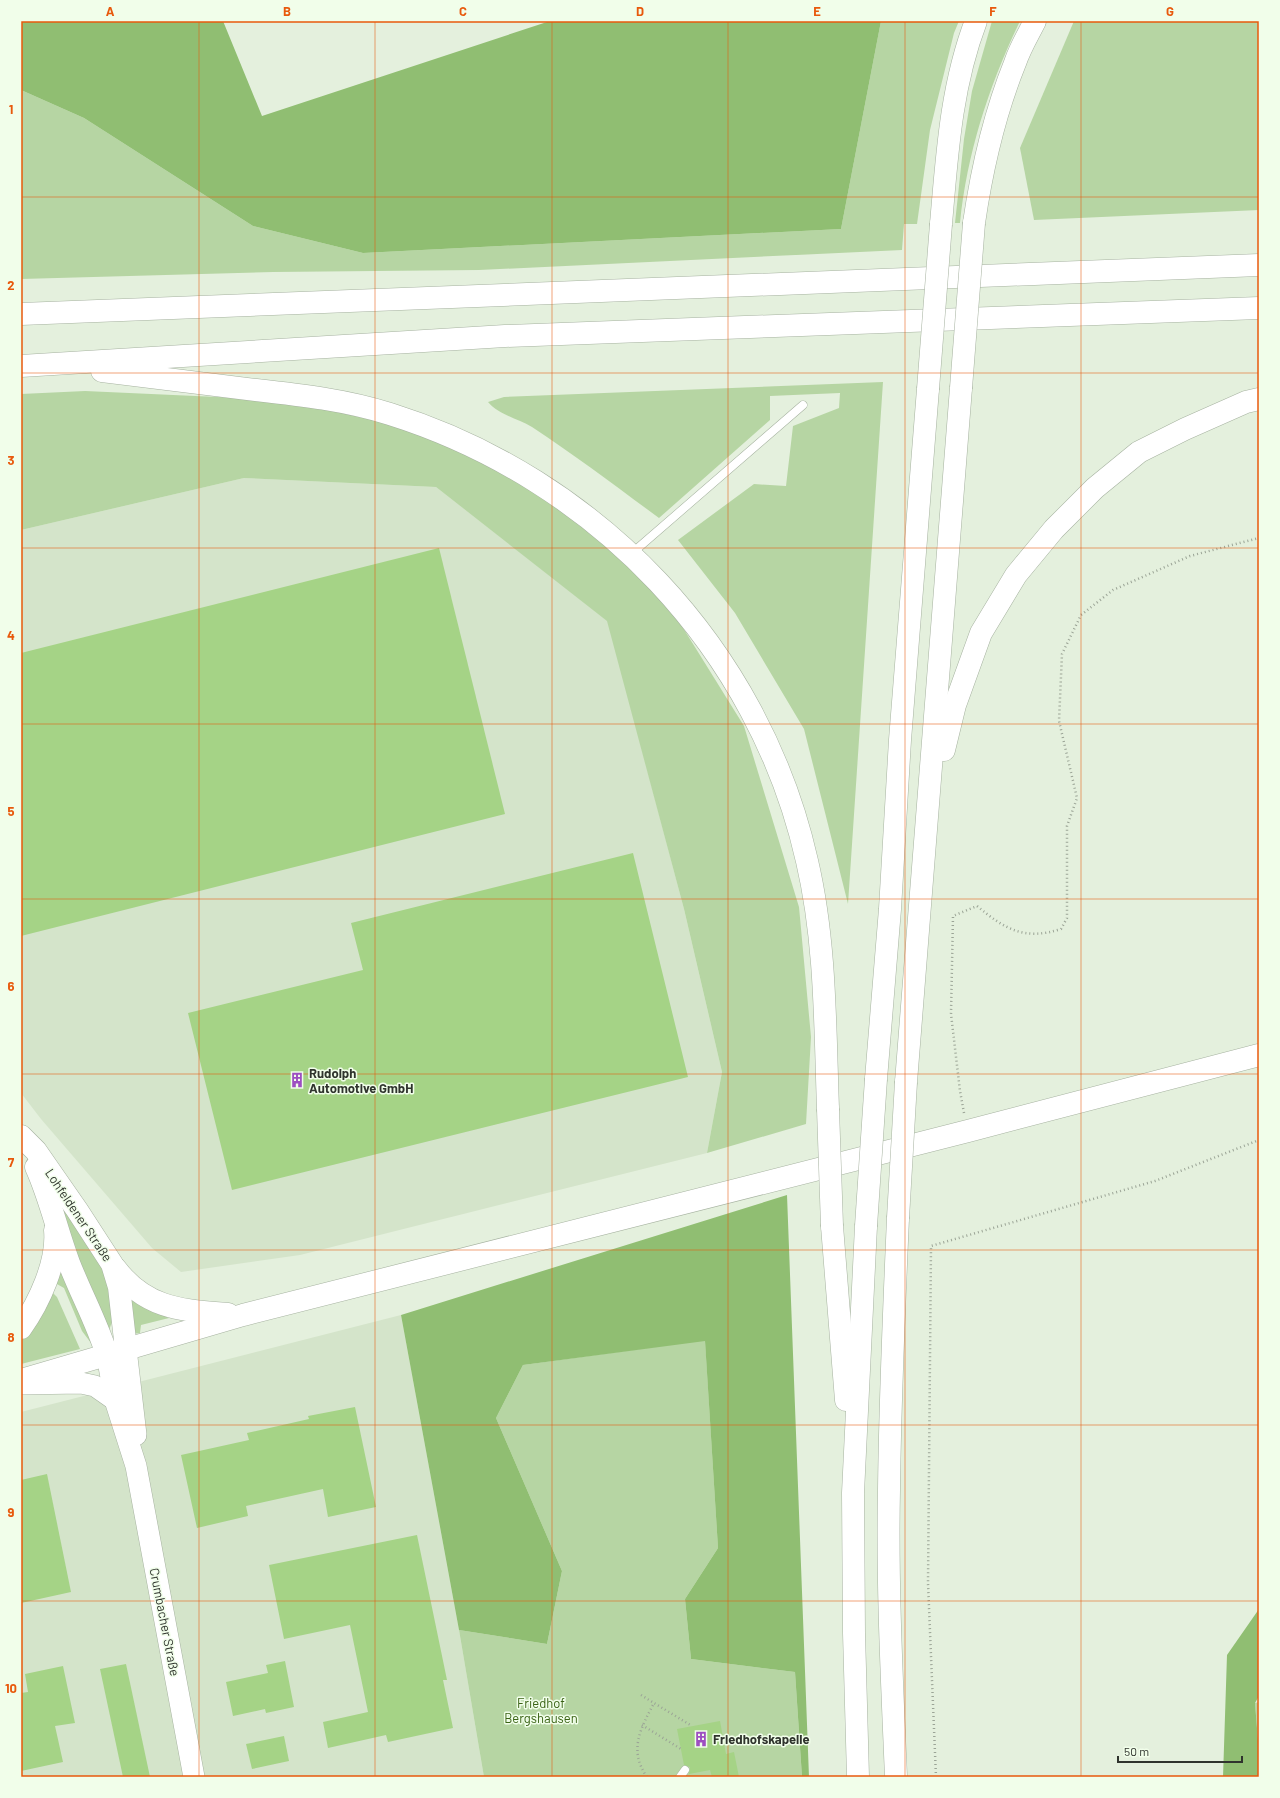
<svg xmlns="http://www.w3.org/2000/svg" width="1280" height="1798" viewBox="0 0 1280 1798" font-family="Barlow,sans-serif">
	<rect width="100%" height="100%" fill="#e4f0dd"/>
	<!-- built -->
	<g fill="#d4e4ca">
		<polygon points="244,478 436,487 608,621 684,909 722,1072 707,1153 300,1255 181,1272 152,1248 41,1119 21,1093 21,530"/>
		<polygon points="401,1315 459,1630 484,1777 21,1777 21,1412"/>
	</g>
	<!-- green -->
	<g fill="#b6d5a3">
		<polygon points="881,21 959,21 954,33 930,130 917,224 904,224 902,250 479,270 273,272 21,279 21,90 84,118 253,226 363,253 841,229"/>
		<path d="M992,21h28c-31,64 -53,132 -60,202h-5l9,-84 8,-48z"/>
		<polygon points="1074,21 1259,21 1259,210 1034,220 1020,148"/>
		<path d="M883,382l-35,522 -44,-175 -69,-116 -57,-73 76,-56 32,2 7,-60 46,-18 1,-15 -70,3v24l-111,98c-42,-31 -83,-62 -127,-91 -15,-9 -33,-12 -44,-25l16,-5z"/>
		<polygon points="85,391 283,400 413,429 491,462 606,537 680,623 744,726 799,907 811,1037 806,1124 707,1153 722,1072 684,909 607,621 436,487 244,478 21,530 21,394"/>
		<polygon points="61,1206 73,1218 110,1282 112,1322 109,1330 74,1249"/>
		<polygon points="60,1268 93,1341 91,1343 82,1331 64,1288 55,1283"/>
		<polygon points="51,1291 57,1297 80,1349 21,1364 21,1340 29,1332"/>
		<path d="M132,1299c13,11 23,12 37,19l-28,7 -1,8 -7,1 -2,-34z"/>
		<polygon points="705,1340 718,1548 685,1599 691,1659 795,1672 802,1777 484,1777 459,1630 547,1644 562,1571 496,1418 523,1365"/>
		<polygon points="1259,1702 1259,1753 1255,1703"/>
	</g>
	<!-- forest -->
	<g fill="#90be72">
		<polygon points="21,21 223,21 262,116 550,21 881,21 841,229 363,253 253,226 84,118 21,90"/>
		<polygon points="787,1195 809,1777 802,1777 795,1672 691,1659 685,1599 718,1548 705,1341 523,1365 496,1418 562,1571 547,1644 459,1630 401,1315"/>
		<polygon points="1259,1609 1259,1696 1255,1703 1259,1753 1259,1777 1223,1777 1227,1655"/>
	</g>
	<!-- building -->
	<g fill="#a5d386">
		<polygon points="439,548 505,814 21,936 21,653"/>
		<polygon points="633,853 688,1077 232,1190 188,1013 363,970 351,923"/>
		<polygon points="355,1407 376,1507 328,1517 323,1489 246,1506 248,1516 197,1528 181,1455 249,1440 247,1433 309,1419 308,1416"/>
		<polygon points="47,1474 71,1592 21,1603 21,1480"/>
		<polygon points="417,1535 447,1680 443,1680 453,1728 388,1742 386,1735 328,1748 323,1722 368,1712 350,1625 284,1639 269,1565"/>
		<polygon points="285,1661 294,1707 266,1713 265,1709 233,1716 226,1682 268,1673 266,1665"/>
		<polygon points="126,1664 150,1777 123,1777 100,1669"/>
		<polygon points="63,1666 75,1723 55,1726 63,1762 21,1771 21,1693 28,1692 25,1674"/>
		<polygon points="720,1721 726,1754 734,1752 739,1777 712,1777 710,1770 689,1774 690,1767 684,1765 677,1729"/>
		<polygon points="284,1736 289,1761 252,1769 246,1744"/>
	</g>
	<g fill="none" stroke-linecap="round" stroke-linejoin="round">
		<!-- service casing -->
		<g stroke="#a6b2a0" stroke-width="9">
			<g id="service">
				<polyline points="631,554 803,405"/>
				<polyline points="680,1777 685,1770"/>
			</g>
		</g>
		<!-- tertiary casing -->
		<g stroke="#a6b2a0" stroke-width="22">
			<g id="tertiary">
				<polyline points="126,1349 136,1435"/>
				<polyline points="107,1355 115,1400 136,1466 194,1777"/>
				<polyline points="21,1384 81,1383 95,1386 115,1400"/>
			</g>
		</g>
		<!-- secondary casing -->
		<g stroke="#a6b2a0" stroke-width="23">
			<g id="secondary">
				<polyline points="21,1136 36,1151 77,1210 112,1264 119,1287 126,1349"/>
				<path d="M36,1167c14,31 21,64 33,96 12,31 28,60 38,92"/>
				<path d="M115,1268c31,41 66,42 113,46"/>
				<path d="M21,1328c18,-25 37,-66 34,-98"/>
				<polyline points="21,1380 243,1315 968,1131 1259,1055"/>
			</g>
		</g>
		<!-- motorway casing -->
		<g stroke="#a6b2a0" stroke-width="23">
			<g id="motorway">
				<path d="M974,223c8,-55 20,-108 41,-160 5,-15 13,-28 20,-42"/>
				<path d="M941,224c6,-69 10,-138 35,-203"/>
				<polyline points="21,314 1259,265"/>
				<polyline points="21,366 505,336 1259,308"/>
				<path d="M102,371c51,6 102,13 154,19 45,5 90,10 134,24 207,65 369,234 417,447 19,81 18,166 21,248"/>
				<polyline points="944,750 955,705 981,633 1016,575 1054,529 1095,488 1139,452 1185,429 1246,402 1259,399"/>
				<polyline points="876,1079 890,909 900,740 928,389"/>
				<polyline points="906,1082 961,388"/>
				<polyline points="832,1226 846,1400"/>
				<polyline points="858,1777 854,1633 853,1493 866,1226"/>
				<path d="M896,1777c-4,-96 -9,-191 -7,-287 1,-91 5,-181 9,-272"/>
			</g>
		</g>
		<!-- path -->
		<g stroke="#9ba496" stroke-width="2.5" stroke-dasharray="1 3" stroke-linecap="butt">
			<path d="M964,1113l-4,-22 -9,-77 2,-98 24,-10c28,23 47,35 84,23l6,-11v-92l10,-28 -18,-77 3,-67 19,-39 32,-25 77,-34 69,-18"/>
			<polyline points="641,1695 654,1703"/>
			<polyline points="642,1725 681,1749"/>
			<path d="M647,1777c-19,-27 -6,-49 7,-74l38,23"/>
			<polyline points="936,1777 928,1583 931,1246 1155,1181 1259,1140"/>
		</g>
		<!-- service -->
		<use href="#service" stroke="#fff" stroke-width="8"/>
		<!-- tertiary -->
		<use href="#tertiary" stroke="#fff" stroke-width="21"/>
		<!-- secondary -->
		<use href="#secondary" stroke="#fff" stroke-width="22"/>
		<!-- motorway -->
		<use href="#motorway" stroke="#fff" stroke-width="22"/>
		<!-- motorway-bridge casing -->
		<g stroke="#a6b2a0" stroke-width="23" stroke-linecap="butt">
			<g id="motorway-bridge">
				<polyline points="961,388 974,223"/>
				<polyline points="928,389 941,224"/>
				<polyline points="828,1109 832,1226"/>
				<polyline points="898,1218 906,1082"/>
				<polyline points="866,1226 876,1079"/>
			</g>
		</g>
		<!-- motorway-bridge -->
		<use href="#motorway-bridge" stroke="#fff" stroke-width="22"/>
	</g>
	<!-- grid -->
	<path fill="none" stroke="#e8590c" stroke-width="1" stroke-opacity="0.55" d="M199,21v1756M375,21v1756M552,21v1756M728,21v1756M905,21v1756M1081,21v1756M21,197h1238M21,373h1238M21,548h1238M21,724h1238M21,899h1238M21,1074h1238M21,1250h1238M21,1425h1238M21,1601h1238"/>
	<!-- icons -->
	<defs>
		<g id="building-bare" transform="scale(1.2)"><path d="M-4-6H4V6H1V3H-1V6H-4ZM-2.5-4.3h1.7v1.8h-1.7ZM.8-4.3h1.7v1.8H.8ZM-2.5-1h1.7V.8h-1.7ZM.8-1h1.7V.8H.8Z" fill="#9d4fc1" stroke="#f1feea" stroke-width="2.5" paint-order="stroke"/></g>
	</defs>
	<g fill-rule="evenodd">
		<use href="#building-bare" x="297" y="1080"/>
		<use href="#building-bare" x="701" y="1739"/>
	</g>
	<g text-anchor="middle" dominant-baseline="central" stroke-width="3" stroke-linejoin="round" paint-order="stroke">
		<!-- poi labels -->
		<g font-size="13" font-weight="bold" fill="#2f342d" stroke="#f1feea" text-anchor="start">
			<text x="309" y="1073">Rudolph<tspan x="309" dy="15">Automotive GmbH</tspan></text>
			<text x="713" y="1739">Friedhofskapelle</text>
		</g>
		<!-- street labels -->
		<g font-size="13" fill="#2f342d" stroke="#f1feea">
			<text transform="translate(79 1215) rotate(56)">Lohfeldener Straße</text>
			<text transform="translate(165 1622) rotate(79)">Crumbacher Straße</text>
		</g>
		<!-- park labels -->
		<g font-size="13" fill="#396214" stroke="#f1feea">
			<text x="541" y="1703">Friedhof<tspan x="541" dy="15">Bergshausen</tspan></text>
		</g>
	</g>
	<!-- border -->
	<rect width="1280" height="1798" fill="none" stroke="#f1feea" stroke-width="44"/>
	<!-- scale -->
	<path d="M1118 1756v6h124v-6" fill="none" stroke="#2f342d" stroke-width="2"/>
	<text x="1124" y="1756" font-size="12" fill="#2f342d" stroke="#f1feea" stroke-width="3" paint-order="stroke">50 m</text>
	<rect x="22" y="22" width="1236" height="1754" fill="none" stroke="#e8590c" stroke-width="1.5"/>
	<g font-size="13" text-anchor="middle" font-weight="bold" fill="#e8590c">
		<text x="110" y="16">A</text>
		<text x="287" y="16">B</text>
		<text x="463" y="16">C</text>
		<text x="640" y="16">D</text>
		<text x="817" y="16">E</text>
		<text x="993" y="16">F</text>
		<text x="1170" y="16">G</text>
		<text x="11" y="114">1</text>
		<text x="11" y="290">2</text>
		<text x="11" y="465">3</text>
		<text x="11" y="640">4</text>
		<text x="11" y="816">5</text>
		<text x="11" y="991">6</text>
		<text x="11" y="1167">7</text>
		<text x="11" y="1342">8</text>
		<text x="11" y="1517">9</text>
		<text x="11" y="1693">10</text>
	</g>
</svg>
